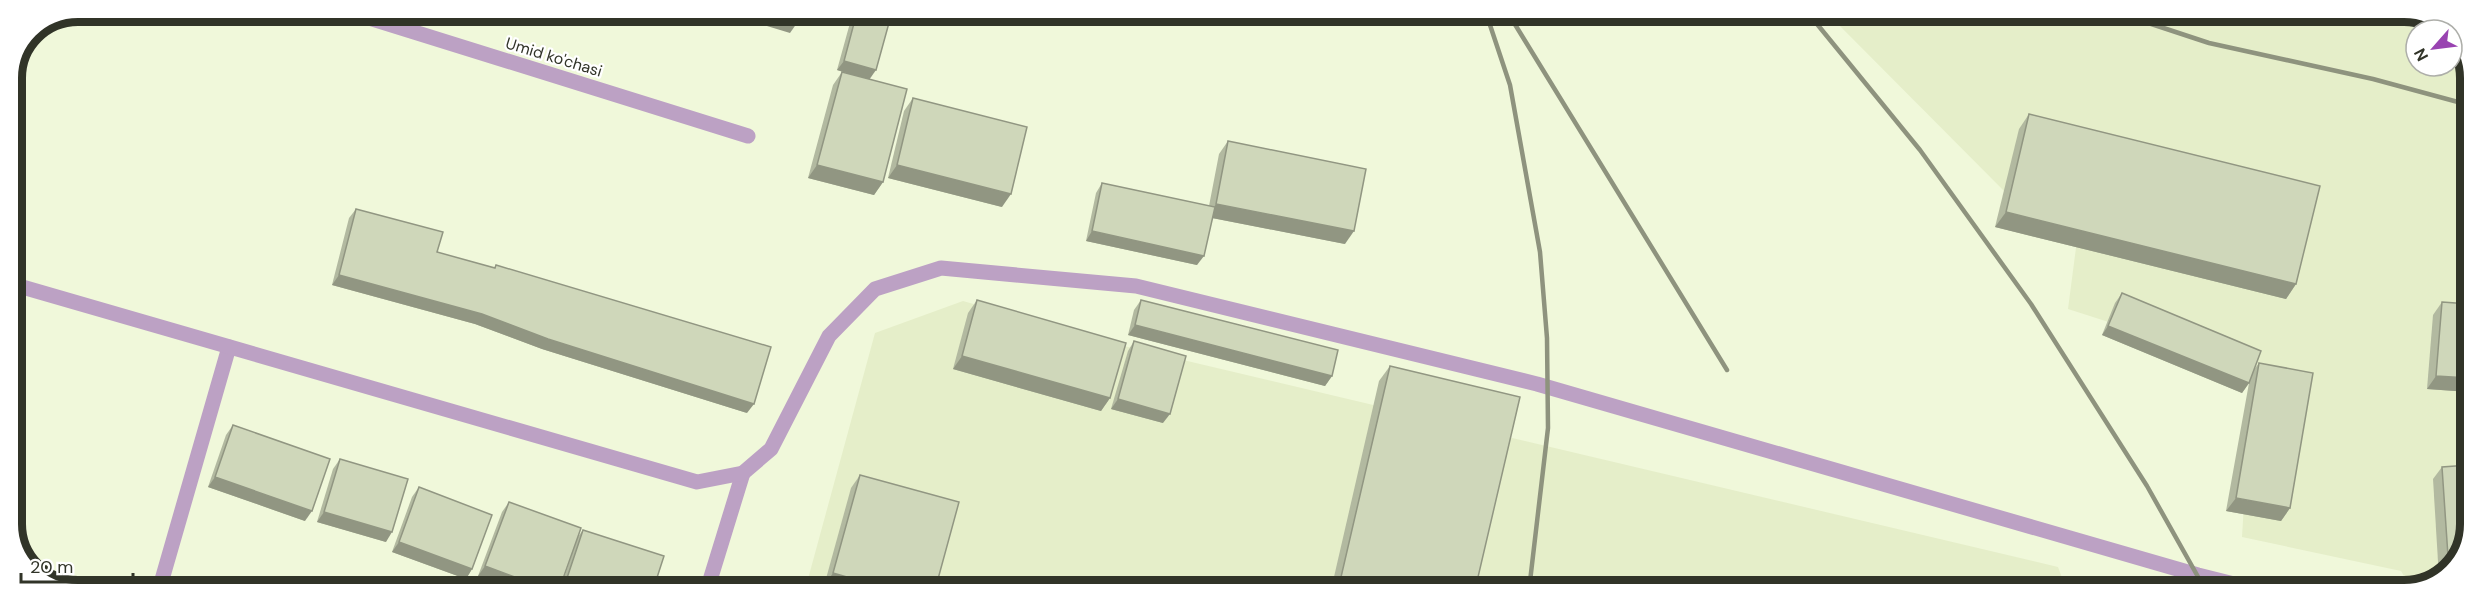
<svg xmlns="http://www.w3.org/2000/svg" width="2482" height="603" viewBox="0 0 2482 603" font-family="'DM Sans',sans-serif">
	<rect width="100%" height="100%" fill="#f0f8da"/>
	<!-- built -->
	<g fill="#e5eec9">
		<polygon points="1827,13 2417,13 2446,30 2416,30 2416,66 2452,66 2453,34 2469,70 2469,538 2447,575 2411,588 2401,571 2242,537 2252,368 2068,309 2080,217 2007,194"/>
		<polygon points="963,301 1107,342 2058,567 2067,591 805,590 875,333"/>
	</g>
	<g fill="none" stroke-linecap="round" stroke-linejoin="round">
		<!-- service -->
		<g stroke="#bca1c4" stroke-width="15">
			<polyline points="350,12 748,136"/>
			<polyline points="159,590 229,347"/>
		</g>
		<!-- minor -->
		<polyline stroke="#bca1c4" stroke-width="15" points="707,590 743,473"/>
		<!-- tertiary -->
		<polyline stroke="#bca1c4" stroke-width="15" points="12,284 697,482 743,473 771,449 829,336 875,289 941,268 1136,286 1537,384 2198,575 2262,591"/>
		<!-- rail -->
		<g stroke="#8e937e" stroke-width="4.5">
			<polyline points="1486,13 1510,85 1540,252 1547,338 1548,428 1529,590"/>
			<polyline points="1508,13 1727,370"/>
			<polyline points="1808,13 1920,150 2031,304 2147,486 2206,591"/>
			<polyline points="2118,13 2209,43 2373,79 2469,105"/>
		</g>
	</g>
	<!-- wall -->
	<g fill="#b2b9a0">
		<polygon points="853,12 892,12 869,79 883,182 874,195 808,178 833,85 842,72 858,76 837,70"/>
		<polygon points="913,98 1002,207 888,178 904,111"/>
		<polygon points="2029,114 2296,284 2286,299 1995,227 2019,129"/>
		<polygon points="1228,141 1345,244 1212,218 1197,265 1086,241 1096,193 1102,183 1209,206 1219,154"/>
		<polygon points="356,209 437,252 494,268 496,265 747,413 542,349 475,324 332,285 349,218"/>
		<polygon points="2122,293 2253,371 2259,363 2290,508 2281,521 2226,511 2249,383 2242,393 2102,335 2115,303"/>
		<polygon points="977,300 1110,398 1101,411 953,369 968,313"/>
		<polygon points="1141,300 1332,376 1325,386 1128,335 1134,310"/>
		<polygon points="2442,302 2469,392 2427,389 2433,315"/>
		<polygon points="1134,341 1163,423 1111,409 1128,351"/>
		<polygon points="1390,366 1475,590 1331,590 1379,381"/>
		<polygon points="233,425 305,521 208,487 226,435"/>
		<polygon points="340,459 386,542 317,522 333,469"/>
		<polygon points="2442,467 2469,538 2447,575 2439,578 2433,479"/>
		<polygon points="860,475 935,590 837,590 824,586 851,488"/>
		<polygon points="419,487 472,569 466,579 392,552 412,497"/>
		<polygon points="509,502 577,538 583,530 653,590 560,590 572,554 478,576 502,512"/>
	</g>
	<!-- shaded-wall -->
	<g fill="#919682">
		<polygon points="721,12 761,12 797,23 790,33"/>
		<polygon points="844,61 876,70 869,80 837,70"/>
		<polygon points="817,165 883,182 874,195 808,178"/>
		<polygon points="897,165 1011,194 1002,207 888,178"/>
		<polygon points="1216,204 1354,231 1345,244 1207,217"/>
		<polygon points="2006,212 2296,284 2286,299 1995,227"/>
		<polygon points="1092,231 1204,256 1197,265 1086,241"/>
		<polygon points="339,275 482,314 754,404 747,413 542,349 475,324 332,285"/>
		<polygon points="1135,325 1332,376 1325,386 1128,335"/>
		<polygon points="2108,326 2249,383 2242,393 2102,335"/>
		<polygon points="962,356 1110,398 1101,411 953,369"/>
		<polygon points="2436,376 2469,378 2469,392 2427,389"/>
		<polygon points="1118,399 1170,414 1163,423 1111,409"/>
		<polygon points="215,477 312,511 305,521 208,487"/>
		<polygon points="2236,498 2290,508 2281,521 2226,511"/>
		<polygon points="324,512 392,532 386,542 317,522"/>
		<polygon points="399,542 472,569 466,579 392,552"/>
		<polygon points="485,566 550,590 516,590 478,576"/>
		<polygon points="833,573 847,577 838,589 824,586"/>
		<polygon points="564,587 574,590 562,590"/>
	</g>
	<!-- building -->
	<g fill="#cfd7ba" stroke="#919682" stroke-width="1.5">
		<polygon points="761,12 800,12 797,23"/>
		<polygon points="857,12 892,12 876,70 844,61"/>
		<polygon points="842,72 907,89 883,182 817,165"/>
		<polygon points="913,98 1027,127 1011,194 897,165"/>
		<polygon points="2029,114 2320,186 2296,284 2006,212"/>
		<polygon points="1228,141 1366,169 1354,231 1216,204"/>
		<polygon points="1102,183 1215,207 1204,256 1092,231"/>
		<polygon points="356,209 443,232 437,252 495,268 496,265 771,347 754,404 548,339 482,314 339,275"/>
		<polygon points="2122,293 2261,351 2249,383 2108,326"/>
		<polygon points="977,300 1126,343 1110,398 962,356"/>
		<polygon points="1141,300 1338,350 1332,376 1135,325"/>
		<polygon points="2442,302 2469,304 2469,378 2436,376"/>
		<polygon points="1134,341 1186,356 1170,414 1118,399"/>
		<polygon points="2259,363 2313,373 2290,508 2236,498"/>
		<polygon points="1390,366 1520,397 1475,590 1338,590"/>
		<polygon points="233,425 330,459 312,511 215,477"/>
		<polygon points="340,459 408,479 392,532 324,512"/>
		<polygon points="2469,465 2469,538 2449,571 2442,467"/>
		<polygon points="860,475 959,502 935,590 843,590 847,577 833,573"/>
		<polygon points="419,487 492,515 472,569 399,542"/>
		<polygon points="509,502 581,528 559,590 550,590 485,566"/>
		<polygon points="583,530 664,556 653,590 574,590 564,587"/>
		<polygon points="2083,582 2086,591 2063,591"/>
	</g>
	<g text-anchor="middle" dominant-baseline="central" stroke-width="4.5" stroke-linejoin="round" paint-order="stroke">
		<!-- street labels -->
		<g font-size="16" fill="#313428" stroke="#fff">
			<text transform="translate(554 57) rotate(17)">Umid ko'chasi</text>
		</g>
	</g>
	<!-- crop -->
	<path d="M0 0H2482V603H0ZM78 22H2404A56 56 0 0 1 2460 78V524A56 56 0 0 1 2404 580H78A56 56 0 0 1 22 524V78A56 56 0 0 1 78 22Z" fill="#fff" fill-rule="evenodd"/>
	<path fill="none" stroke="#313428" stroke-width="8" d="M78 22H2404A56 56 0 0 1 2460 78V524A56 56 0 0 1 2404 580H78A56 56 0 0 1 22 524V78A56 56 0 0 1 78 22Z"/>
	<!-- north arrow -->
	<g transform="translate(2434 48) rotate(242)"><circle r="28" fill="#ffffff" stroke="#adaea9" stroke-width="1.5"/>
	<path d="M0-4.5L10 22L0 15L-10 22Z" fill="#9943b1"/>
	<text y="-9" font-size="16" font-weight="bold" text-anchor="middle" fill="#313428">N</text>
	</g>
	<!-- scale -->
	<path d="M21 573v9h112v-9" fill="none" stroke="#313428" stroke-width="3"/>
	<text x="30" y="573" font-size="18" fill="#313428" stroke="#ffffff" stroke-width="4.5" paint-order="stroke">20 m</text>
</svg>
